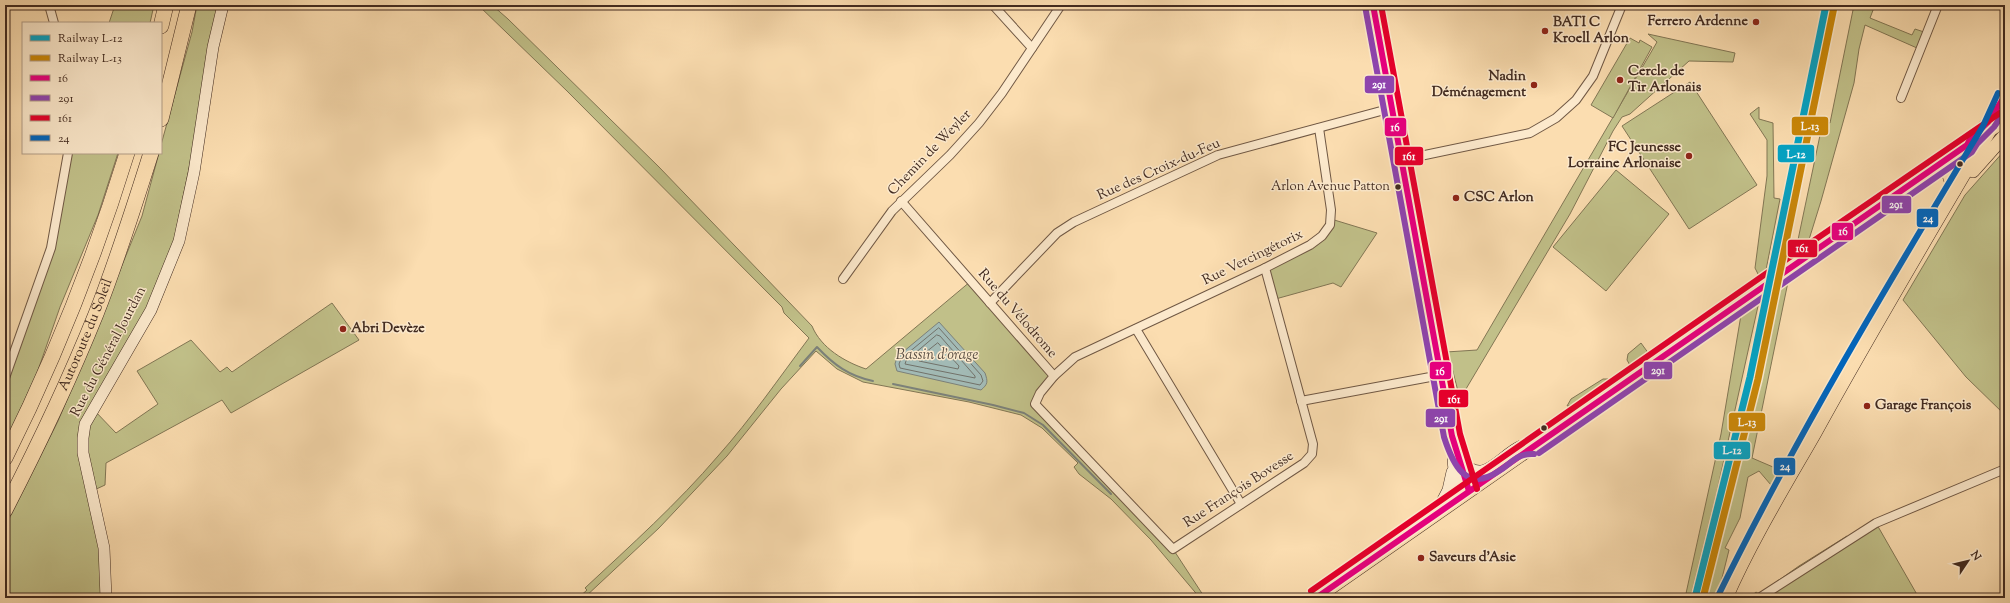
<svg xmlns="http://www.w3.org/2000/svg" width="2010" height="603" viewBox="0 0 2010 603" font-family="'Sorts Mill Goudy',serif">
	<rect width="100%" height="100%" fill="#fbddb0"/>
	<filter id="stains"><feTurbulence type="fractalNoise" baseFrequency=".005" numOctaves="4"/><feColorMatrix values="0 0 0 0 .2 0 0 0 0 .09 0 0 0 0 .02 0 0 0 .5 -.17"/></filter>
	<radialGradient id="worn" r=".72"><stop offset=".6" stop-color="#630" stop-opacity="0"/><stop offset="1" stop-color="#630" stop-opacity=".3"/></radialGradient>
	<!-- green -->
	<g fill="#c1c089" stroke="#827654">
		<polygon points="115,5 154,5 150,23 109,23"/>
		<polygon points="197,5 223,5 167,274 93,409 116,433 158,404 137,371 191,340 220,372 227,367 232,372 332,303 359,340 231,413 222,400 106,463 105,485 92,491 106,598 5,598 5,527 58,421 78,374 142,216 159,153 161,153 161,145 192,32"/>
		<path d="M478,5h14l16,14 151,148 153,159c9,22 33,36 54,43l105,-88 83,95 -19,28 138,145 32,49h-5l-49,-58 -40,-41 -32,-25 -5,-7 4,-4 -36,-35 -21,-13 -52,-13 -106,-20 -26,-13 -21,-18 -35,38 -54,67 -68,72 -75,70h-6l9,-8 -2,-2c45,-42 93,-85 133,-132 33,-37 61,-78 91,-118l-25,-25 -2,-6 -215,-216z"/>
		<polygon points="1854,5 1875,5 1870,18 1912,35 1915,29 1924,32 1917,48 1865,25 1859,49 1854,83 1821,201 1807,246 1795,254 1823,121 1830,123"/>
		<polygon points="1648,34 1735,53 1733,62 1689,61 1630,114 1622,117 1613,131 1570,214 1460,399 1452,368 1447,364 1446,352 1477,350 1657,42"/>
		<polygon points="1630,38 1639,43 1640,40 1652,47 1613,118 1591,105"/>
		<polygon points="1690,82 1757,185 1689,229 1622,126"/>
		<polygon points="1759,107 1759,119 1773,123 1774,198 1780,199 1765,275 1760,278 1755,268 1767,176 1767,140 1750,114"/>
		<polygon points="2005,150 2005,415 1966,377 1903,300 1965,195"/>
		<polygon points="68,153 118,153 98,215 60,307 37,373 5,443 5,378 51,248"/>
		<polygon points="1616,170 1669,214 1606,291 1553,247"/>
		<polygon points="1331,219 1377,233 1341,287 1333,283 1272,300 1265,268 1310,245"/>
		<polygon points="1789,277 1752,458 1780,470 1775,482 1771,485 1759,471 1748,477 1740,518 1725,548 1729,550 1717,598 1704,598 1731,494 1778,284"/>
		<polygon points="1760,297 1717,491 1692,591 1690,598 1685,598 1721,434 1741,315"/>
		<polygon points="1641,343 1649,354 1631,367 1627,360 1628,354"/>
		<polygon points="1603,379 1608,379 1609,383 1577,405 1567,406 1571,399"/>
		<polygon points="1876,523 1919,598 1749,598 1756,592 1759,594 1799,566 1847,536 1849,539"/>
	</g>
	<!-- water -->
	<path fill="#a2bab5" stroke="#7c8179" d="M939,322l46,51c3,9 3,11 -4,17l-84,-19 -2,-7 2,-7z"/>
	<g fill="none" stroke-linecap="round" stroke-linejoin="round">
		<!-- shore -->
		<g stroke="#72726a" stroke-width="1">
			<polygon points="939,328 981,375 983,381 980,385 900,368 899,364 901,359"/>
			<polygon points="937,335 940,336 975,376 975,378 905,364 906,361"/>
			<polygon points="938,343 959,366 958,369 919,361 919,358"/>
		</g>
		<!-- stream -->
		<g stroke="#7c8179" stroke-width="2">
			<path d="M800,366l17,-19c17,18 32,29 56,34"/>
			<polyline points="893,384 993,405 1024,413 1043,425 1111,494"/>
		</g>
		<!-- street casing -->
		<g stroke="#705844" stroke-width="10">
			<g id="street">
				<polyline points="49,5 54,23"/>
				<polyline points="993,5 1032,48"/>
				<polyline points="1901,98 1938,5"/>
				<polyline points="1401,160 1530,133 1556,118 1576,100 1593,76 1622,5"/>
				<polyline points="901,201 1054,376 1040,393 1035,404 1173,549 1304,463 1312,454 1313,444 1265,268"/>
				<polyline points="843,279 892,211 950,155 979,123 1002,93 1061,5"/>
				<polyline points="990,303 1057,233 1074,222 1218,155 1392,108"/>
				<polyline points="1136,329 1241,504"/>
				<polyline points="1054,376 1075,357 1265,268 1310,245 1322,236 1330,225 1331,210 1319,128"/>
				<polyline points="5,378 51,248 68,153"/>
				<polyline points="1301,401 1441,375"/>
				<polyline points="1759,598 1876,523 2005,469"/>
			</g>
		</g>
		<!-- secondary casing -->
		<g stroke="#422b20" stroke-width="12">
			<g id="secondary">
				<polyline points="1373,5 1452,436 1469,491"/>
				<polyline points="1971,138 1988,122 1996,109 2000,106"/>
				<path d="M1453,451c0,17 1,29 11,43"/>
				<path d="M1461,459c21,30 39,-4 60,-13 4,-1 9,0 13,0"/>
				<polyline points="1435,515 1448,490 1452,472"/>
				<polyline points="106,598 104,548 83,453 83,438 85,424 151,310 179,241 194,172 213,47 223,5"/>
			</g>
		</g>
		<!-- primary casing -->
		<g stroke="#422b20" stroke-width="14">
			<g id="primary">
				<polyline points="1933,168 1942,169 1948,172 1954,191"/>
				<polyline points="1973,171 2005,135"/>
				<polyline points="1316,598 1792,266 2005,120"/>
				<path d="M1726,598c25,-57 58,-111 89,-165 56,-102 115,-201 174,-301"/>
			</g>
		</g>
		<!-- highway casing -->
		<g stroke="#422b20" stroke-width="16">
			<g id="highway">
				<polyline points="161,26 166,5"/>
				<polyline points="161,119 189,5"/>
				<path d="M5,458c49,-98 90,-201 122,-305"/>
				<path id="s1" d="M5,510c33,-64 64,-129 91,-196 21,-53 38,-107 55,-161"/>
			</g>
		</g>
		<!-- street -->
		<use href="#street" stroke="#fce9cc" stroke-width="8"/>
		<!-- secondary -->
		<use href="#secondary" stroke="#fce9cc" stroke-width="11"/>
		<!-- primary -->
		<use href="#primary" stroke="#fbddb0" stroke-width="13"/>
		<!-- highway -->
		<use href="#highway" stroke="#fbddb0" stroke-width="15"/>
		<!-- bus-1 casing -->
		<g stroke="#fce9cc" stroke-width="9">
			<g id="bus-1">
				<polyline points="1373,5 1452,436 1469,491"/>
				<polyline points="1316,598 1967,145 1970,139 1988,122 2005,96"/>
			</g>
		</g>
		<!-- bus-2 casing -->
		<g stroke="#fce9cc" stroke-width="9">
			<g id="bus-2">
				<path d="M1365,6l79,431c9,28 22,56 55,34 13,-8 18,-18 35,-17"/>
				<polyline points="1539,453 1972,152 1977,144 1994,127 2005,111"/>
			</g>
		</g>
		<!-- bus-3 casing -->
		<g stroke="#fce9cc" stroke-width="9">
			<g id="bus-3">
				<polyline points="1381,5 1460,434 1477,489"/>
				<polyline points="1311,591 1787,259 2000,113"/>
			</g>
		</g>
		<!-- bus-4 casing -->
		<g stroke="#fce9cc" stroke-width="9">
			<path id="bus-4" d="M1719,594c78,-159 172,-315 264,-468l15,-33"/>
		</g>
		<!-- bus-1 -->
		<use href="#bus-1" stroke="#e5007d" stroke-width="6"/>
		<!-- bus-2 -->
		<use href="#bus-2" stroke="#8e44ad" stroke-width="6"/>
		<!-- bus-3 -->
		<use href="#bus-3" stroke="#e4002b" stroke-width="6"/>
		<!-- bus-4 -->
		<use href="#bus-4" stroke="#0065bd" stroke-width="6"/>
		<!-- rail-1 casing -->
		<g stroke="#fce9cc" stroke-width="10">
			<polyline id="rail-1" points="1695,598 1750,377 1826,5"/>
		</g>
		<!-- rail-2 casing -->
		<g stroke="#fce9cc" stroke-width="10">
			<polyline id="rail-2" points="1703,598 1758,379 1834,7"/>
		</g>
		<!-- rail-1 -->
		<use href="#rail-1" stroke="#03a3c5" stroke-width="7"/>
		<!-- rail-2 -->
		<use href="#rail-2" stroke="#ca8708" stroke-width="7"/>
	</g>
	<!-- markers -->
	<g fill="#8f2418" stroke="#fce9cc" stroke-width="1.5">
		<circle cx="1756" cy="22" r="4"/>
		<circle cx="1545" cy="31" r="4"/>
		<circle cx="1620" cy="80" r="4"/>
		<circle cx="1534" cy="85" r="4"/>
		<circle cx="1689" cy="156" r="4"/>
		<circle cx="1456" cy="198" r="4"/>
		<circle cx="343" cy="329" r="4"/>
		<circle cx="1867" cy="406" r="4"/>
		<circle cx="1421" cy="558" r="4"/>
	</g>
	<g fill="#422b20" stroke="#fce9cc" stroke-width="1.5">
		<circle cx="1960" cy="164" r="3.5"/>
		<circle cx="1398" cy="187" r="3.5"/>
		<circle cx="1544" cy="428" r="3.5"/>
	</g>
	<g text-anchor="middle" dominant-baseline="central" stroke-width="3" stroke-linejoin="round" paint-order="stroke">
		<!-- bus labels -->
		<g font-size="13" fill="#422b20" stroke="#fce9cc" text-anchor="end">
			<text x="1390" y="187">Arlon Avenue Patton</text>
		</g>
		<!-- poi labels -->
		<g font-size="14" font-weight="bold" fill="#422b20" stroke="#fce9cc" text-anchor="start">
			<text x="1748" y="22" text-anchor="end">Ferrero Ardenne</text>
			<text x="1553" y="23">BATI C<tspan x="1553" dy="16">Kroell Arlon</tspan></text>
			<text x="1628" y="72">Cercle de<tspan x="1628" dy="16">Tir Arlonais</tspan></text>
			<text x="1526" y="77" text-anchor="end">Nadin<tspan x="1526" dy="16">Déménagement</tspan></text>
			<text x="1681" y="148" text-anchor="end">FC Jeunesse<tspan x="1681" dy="16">Lorraine Arlonaise</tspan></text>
			<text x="1464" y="198">CSC Arlon</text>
			<text x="351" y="329">Abri Devèze</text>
			<text x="1875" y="406">Garage François</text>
			<text x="1429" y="558">Saveurs d'Asie</text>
		</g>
		<!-- street labels -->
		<g font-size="14" fill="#422b20" stroke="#fce9cc">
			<text transform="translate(930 153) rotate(-46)">Chemin de Weyler</text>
			<text transform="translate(1159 170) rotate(-24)">Rue des Croix-du-Feu</text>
			<text transform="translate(1253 258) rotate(-26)">Rue Vercingétorix</text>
			<text transform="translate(1017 314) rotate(49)">Rue du Vélodrome</text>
			<text stroke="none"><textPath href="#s1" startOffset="193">Autoroute du Soleil</textPath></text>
			<text transform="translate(109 352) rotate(-62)">Rue du Général Jourdan</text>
			<text transform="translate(1239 490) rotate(-33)">Rue François Bovesse</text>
		</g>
		<!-- water labels -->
		<g font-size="15" font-style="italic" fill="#5a4f45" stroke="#fce9cc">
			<text x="937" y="355">Bassin d'orage</text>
		</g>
	</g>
	<g stroke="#fce9cc" stroke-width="1.5">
		<rect x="1364" y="75" width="31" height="19" rx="4" fill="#8e44ad"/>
		<rect x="1791" y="116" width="38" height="20" rx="4" fill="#ca8708"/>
		<rect x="1384" y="117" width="23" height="20" rx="4" fill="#e5007d"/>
		<rect x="1777" y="144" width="38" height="19" rx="4" fill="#03a3c5"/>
		<rect x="1394" y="146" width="30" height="20" rx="4" fill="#e4002b"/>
		<rect x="1881" y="195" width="31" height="19" rx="4" fill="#8e44ad"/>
		<rect x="1916" y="208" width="23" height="20" rx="4" fill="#0065bd"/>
		<rect x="1831" y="222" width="23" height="19" rx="4" fill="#e5007d"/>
		<rect x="1787" y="239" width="31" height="19" rx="4" fill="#e4002b"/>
		<rect x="1643" y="361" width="30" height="19" rx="4" fill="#8e44ad"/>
		<rect x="1429" y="361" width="23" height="19" rx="4" fill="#e5007d"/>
		<rect x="1438" y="389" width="31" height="19" rx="4" fill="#e4002b"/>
		<rect x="1425" y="408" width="31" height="20" rx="4" fill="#8e44ad"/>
		<rect x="1728" y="412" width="38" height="20" rx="4" fill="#ca8708"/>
		<rect x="1713" y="441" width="38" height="19" rx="4" fill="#03a3c5"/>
		<rect x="1773" y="457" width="23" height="19" rx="4" fill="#0065bd"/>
	</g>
	<g font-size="11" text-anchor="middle" font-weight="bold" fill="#fff">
		<text x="1379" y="88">291</text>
		<text x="1810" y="130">L-13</text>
		<text x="1395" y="131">16</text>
		<text x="1796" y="158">L-12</text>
		<text x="1409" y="160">161</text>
		<text x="1896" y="208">291</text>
		<text x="1928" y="222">24</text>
		<text x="1843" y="235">16</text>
		<text x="1802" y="252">161</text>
		<text x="1658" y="374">291</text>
		<text x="1440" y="375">16</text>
		<text x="1454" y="403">161</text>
		<text x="1441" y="422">291</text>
		<text x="1747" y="426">L-13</text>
		<text x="1732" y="454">L-12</text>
		<text x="1785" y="470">24</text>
	</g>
	<!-- margin -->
	<rect width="2010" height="603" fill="none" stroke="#fbddb0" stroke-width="20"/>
	<rect x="6" y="6" width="1998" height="591" fill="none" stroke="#422b20" stroke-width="2"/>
	<rect x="10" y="10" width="1990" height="583" fill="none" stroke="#422b20"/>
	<!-- legend -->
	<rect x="22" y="22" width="140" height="132" fill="#fce9cc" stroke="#b29d87"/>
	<rect x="30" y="35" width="20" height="6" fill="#03a3c5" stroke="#b29d87"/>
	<text x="58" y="42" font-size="12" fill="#422b20">Railway L-12</text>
	<rect x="30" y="55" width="20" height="6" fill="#ca8708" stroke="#b29d87"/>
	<text x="58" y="62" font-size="12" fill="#422b20">Railway L-13</text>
	<rect x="30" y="75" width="20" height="6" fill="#e5007d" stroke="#b29d87"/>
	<text x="58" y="82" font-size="12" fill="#422b20">16</text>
	<rect x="30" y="95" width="20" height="6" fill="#8e44ad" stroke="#b29d87"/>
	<text x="58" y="102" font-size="12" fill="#422b20">291</text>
	<rect x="30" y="115" width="20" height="6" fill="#e4002b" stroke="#b29d87"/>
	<text x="58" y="122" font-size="12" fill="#422b20">161</text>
	<rect x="30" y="135" width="20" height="6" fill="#0065bd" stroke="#b29d87"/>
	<text x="58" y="142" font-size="12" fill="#422b20">24</text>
	<!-- north arrow -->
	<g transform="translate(1968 561) rotate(55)" stroke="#fce9cc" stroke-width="3" paint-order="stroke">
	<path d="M0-3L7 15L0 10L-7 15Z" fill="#422b20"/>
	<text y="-6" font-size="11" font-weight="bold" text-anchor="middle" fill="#422b20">N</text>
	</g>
	<rect width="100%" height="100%" filter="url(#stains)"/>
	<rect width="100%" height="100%" fill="url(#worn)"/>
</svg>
